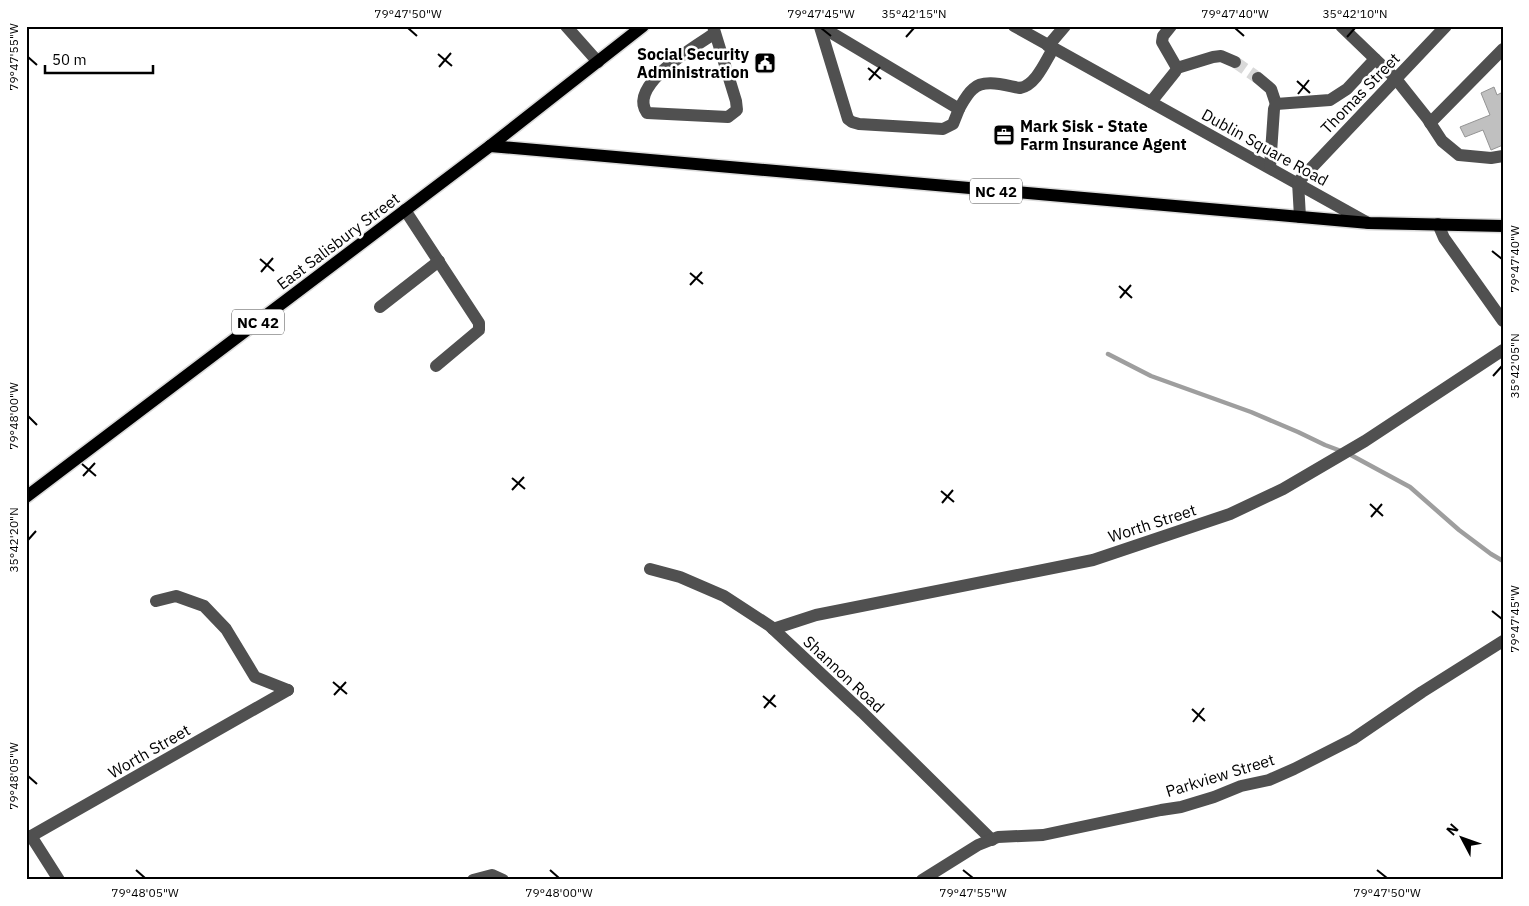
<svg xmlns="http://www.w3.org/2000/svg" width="1529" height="906" viewBox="0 0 1529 906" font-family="'IBM Plex Sans',sans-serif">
	<rect width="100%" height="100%" fill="#fff"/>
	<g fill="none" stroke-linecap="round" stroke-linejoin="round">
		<!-- stream -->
		<polyline stroke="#9e9e9e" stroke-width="4.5" points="1108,354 1151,376 1251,412 1298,432 1325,445 1349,454 1410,487 1459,530 1491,554 1503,561"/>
	</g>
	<!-- building -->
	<polygon fill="#c0c0c0" stroke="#949494" points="1494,87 1497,95 1503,92 1503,145 1491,150 1483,130 1465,137 1460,127 1490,115 1481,93"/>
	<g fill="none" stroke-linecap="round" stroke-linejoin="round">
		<!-- minor-tunnel -->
		<polyline stroke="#d9d9d9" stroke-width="12" stroke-dasharray="12 6" stroke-linecap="butt" points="1235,62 1258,78"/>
		<!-- major casing -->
		<g stroke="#dbdbdb" stroke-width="15">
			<g id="major">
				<polyline points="490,146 1369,223 1503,226"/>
				<polyline points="26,497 490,146 643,26"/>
			</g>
		</g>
		<!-- minor -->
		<g stroke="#505050" stroke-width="12">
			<polyline points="566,26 598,62"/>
			<path d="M713,26l23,75 1,9 -9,7 -81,-4c-20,-28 48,-66 68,-80"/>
			<path d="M820,26l139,83c4,-7 8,-15 14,-20 11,-11 34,-3 47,-1 16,-3 25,-26 33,-39"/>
			<polyline points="1014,26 1368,223"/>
			<polyline points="1341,26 1396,79 1427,118 1442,141 1459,155 1491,158 1503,156"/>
			<polyline points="820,27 848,119 852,122 859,124 943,129 953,124 959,109"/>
			<polyline points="1048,46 1065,26"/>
			<polyline points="1177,68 1213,57 1221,56 1235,62"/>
			<polyline points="1258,78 1271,89 1276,104"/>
			<polyline points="1151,102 1175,72 1177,68 1162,42 1163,36 1171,26"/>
			<polyline points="1430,123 1503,49"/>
			<polyline points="1270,167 1274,109 1276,104 1330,100 1347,89 1375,59"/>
			<polyline points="1298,182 1446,26"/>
			<polyline points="1298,182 1300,217"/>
			<polyline points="405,210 479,323 479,330 436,366"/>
			<polyline points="1438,224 1444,238 1503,321"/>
			<polyline points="380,307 439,261"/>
			<polyline points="650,569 680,577 724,596 770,626 862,712 992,840"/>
			<polyline points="156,601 176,596 204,606 226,629 255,677 288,690"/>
			<polyline points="773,629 816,615 1093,560 1230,514 1283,489 1365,441 1503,350"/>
			<polyline points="31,836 59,880"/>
			<polyline points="26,839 288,690"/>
			<polyline points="473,880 492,875 503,880"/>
			<polyline points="922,880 978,845 998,837 1043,835 1161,810 1181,807 1214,797 1241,786 1269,780 1294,769 1353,739 1422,692 1503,641"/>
		</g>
		<!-- major -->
		<use href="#major" stroke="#000" stroke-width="12"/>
	</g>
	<!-- ticks -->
	<path fill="none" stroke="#000" stroke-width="2" d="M408,28l9,8M821,28l10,8M1235,28l9,8M906,37l8,-9M1347,37l8,-9M438,54l14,12M28,57l9,8M439,67l12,-14M868,68l13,11M869,80l11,-13M1297,81l13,12M1298,94l11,-14M1492,251l10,8M260,259l14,12M261,272l12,-14M690,273l13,11M690,285l12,-13M1119,286l13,12M1120,298l11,-13M1493,376l9,-10M28,416l9,9M82,464l14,12M83,476l12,-13M512,478l13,11M512,490l12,-13M941,491l13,11M942,503l11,-13M1370,504l13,12M1371,517l11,-13M28,540l8,-9M1492,611l10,8M333,682l14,12M334,695l12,-13M763,696l13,11M764,708l11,-13M1192,709l13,12M1193,722l11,-14M28,776l9,8M136,870l9,8M550,870l9,8M963,870l10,8M1377,870l10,8"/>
	<!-- icons -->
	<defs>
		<g id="civic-square" transform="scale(1.125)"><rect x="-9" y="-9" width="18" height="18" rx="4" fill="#000" stroke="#fff"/><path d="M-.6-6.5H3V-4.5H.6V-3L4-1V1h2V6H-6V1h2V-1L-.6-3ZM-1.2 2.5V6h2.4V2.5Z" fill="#fff"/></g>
		<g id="office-square" transform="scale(1.125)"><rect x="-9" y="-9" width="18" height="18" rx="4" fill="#000" stroke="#fff"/><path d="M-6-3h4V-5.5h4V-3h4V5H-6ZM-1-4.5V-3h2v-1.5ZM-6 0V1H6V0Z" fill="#fff"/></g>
	</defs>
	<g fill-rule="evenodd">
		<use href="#civic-square" x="765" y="63"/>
		<use href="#office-square" x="1004" y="135"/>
	</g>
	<g text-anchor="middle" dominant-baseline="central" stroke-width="5" stroke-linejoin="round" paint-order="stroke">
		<!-- shield labels -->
		<g fill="#fff" stroke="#4c4c4c" stroke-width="1">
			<rect x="970" y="178.5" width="52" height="25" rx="4"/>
			<rect x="232" y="309.5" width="52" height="25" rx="4"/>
		</g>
		<g font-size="15" font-weight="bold" fill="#000">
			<text x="996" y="191">NC 42</text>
			<text x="258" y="322">NC 42</text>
		</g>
		<!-- poi labels -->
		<g font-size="16" font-weight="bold" fill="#000" stroke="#fff" text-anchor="end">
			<text x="749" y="54">Social Security<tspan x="749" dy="18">Administration</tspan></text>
			<text x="1020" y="126" text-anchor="start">Mark Sisk - State<tspan x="1020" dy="18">Farm Insurance Agent</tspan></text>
		</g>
		<!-- street labels -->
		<g font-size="16" fill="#000" stroke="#fff">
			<text transform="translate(1360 93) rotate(-46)">Thomas Street</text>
			<text transform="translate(1265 147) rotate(29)">Dublin Square Road</text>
			<text transform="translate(338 241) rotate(-37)">East Salisbury Street</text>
			<text transform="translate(1152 523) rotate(-18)">Worth Street</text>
			<text transform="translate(844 674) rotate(43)">Shannon Road</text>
			<text transform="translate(149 751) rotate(-30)">Worth Street</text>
			<text transform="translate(1220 775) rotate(-17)">Parkview Street</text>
		</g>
	</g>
	<!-- border -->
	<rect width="1529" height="906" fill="none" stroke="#ffffff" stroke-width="55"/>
	<!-- north arrow -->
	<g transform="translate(1462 838) rotate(311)" stroke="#ffffff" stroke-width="4" paint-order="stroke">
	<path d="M0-4L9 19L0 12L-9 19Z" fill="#000000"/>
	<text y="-8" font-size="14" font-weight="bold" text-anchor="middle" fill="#000000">N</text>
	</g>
	<!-- scale -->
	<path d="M45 65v8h108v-8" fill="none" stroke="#000000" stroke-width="2.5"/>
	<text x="52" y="65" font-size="15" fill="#000000" stroke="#ffffff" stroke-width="4" paint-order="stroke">50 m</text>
	<rect x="28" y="28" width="1474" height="850" fill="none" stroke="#000" stroke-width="2"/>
	<g font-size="12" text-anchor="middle" fill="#000">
		<text x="408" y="18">79°47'50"W</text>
		<text x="821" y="18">79°47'45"W</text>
		<text x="914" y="18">35°42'15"N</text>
		<text x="1235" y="18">79°47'40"W</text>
		<text x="1355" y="18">35°42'10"N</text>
		<text transform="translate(14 57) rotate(-90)" y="4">79°47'55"W</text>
		<text transform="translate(1515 259) rotate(-90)" y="4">79°47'40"W</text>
		<text transform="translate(1515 366) rotate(-90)" y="4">35°42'05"N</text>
		<text transform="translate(14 416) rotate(-90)" y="4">79°48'00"W</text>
		<text transform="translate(14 540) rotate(-90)" y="4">35°42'20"N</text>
		<text transform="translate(1515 619) rotate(-90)" y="4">79°47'45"W</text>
		<text transform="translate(14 776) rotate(-90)" y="4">79°48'05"W</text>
		<text x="145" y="897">79°48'05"W</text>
		<text x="559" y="897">79°48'00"W</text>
		<text x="973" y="897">79°47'55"W</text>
		<text x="1387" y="897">79°47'50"W</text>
	</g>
</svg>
